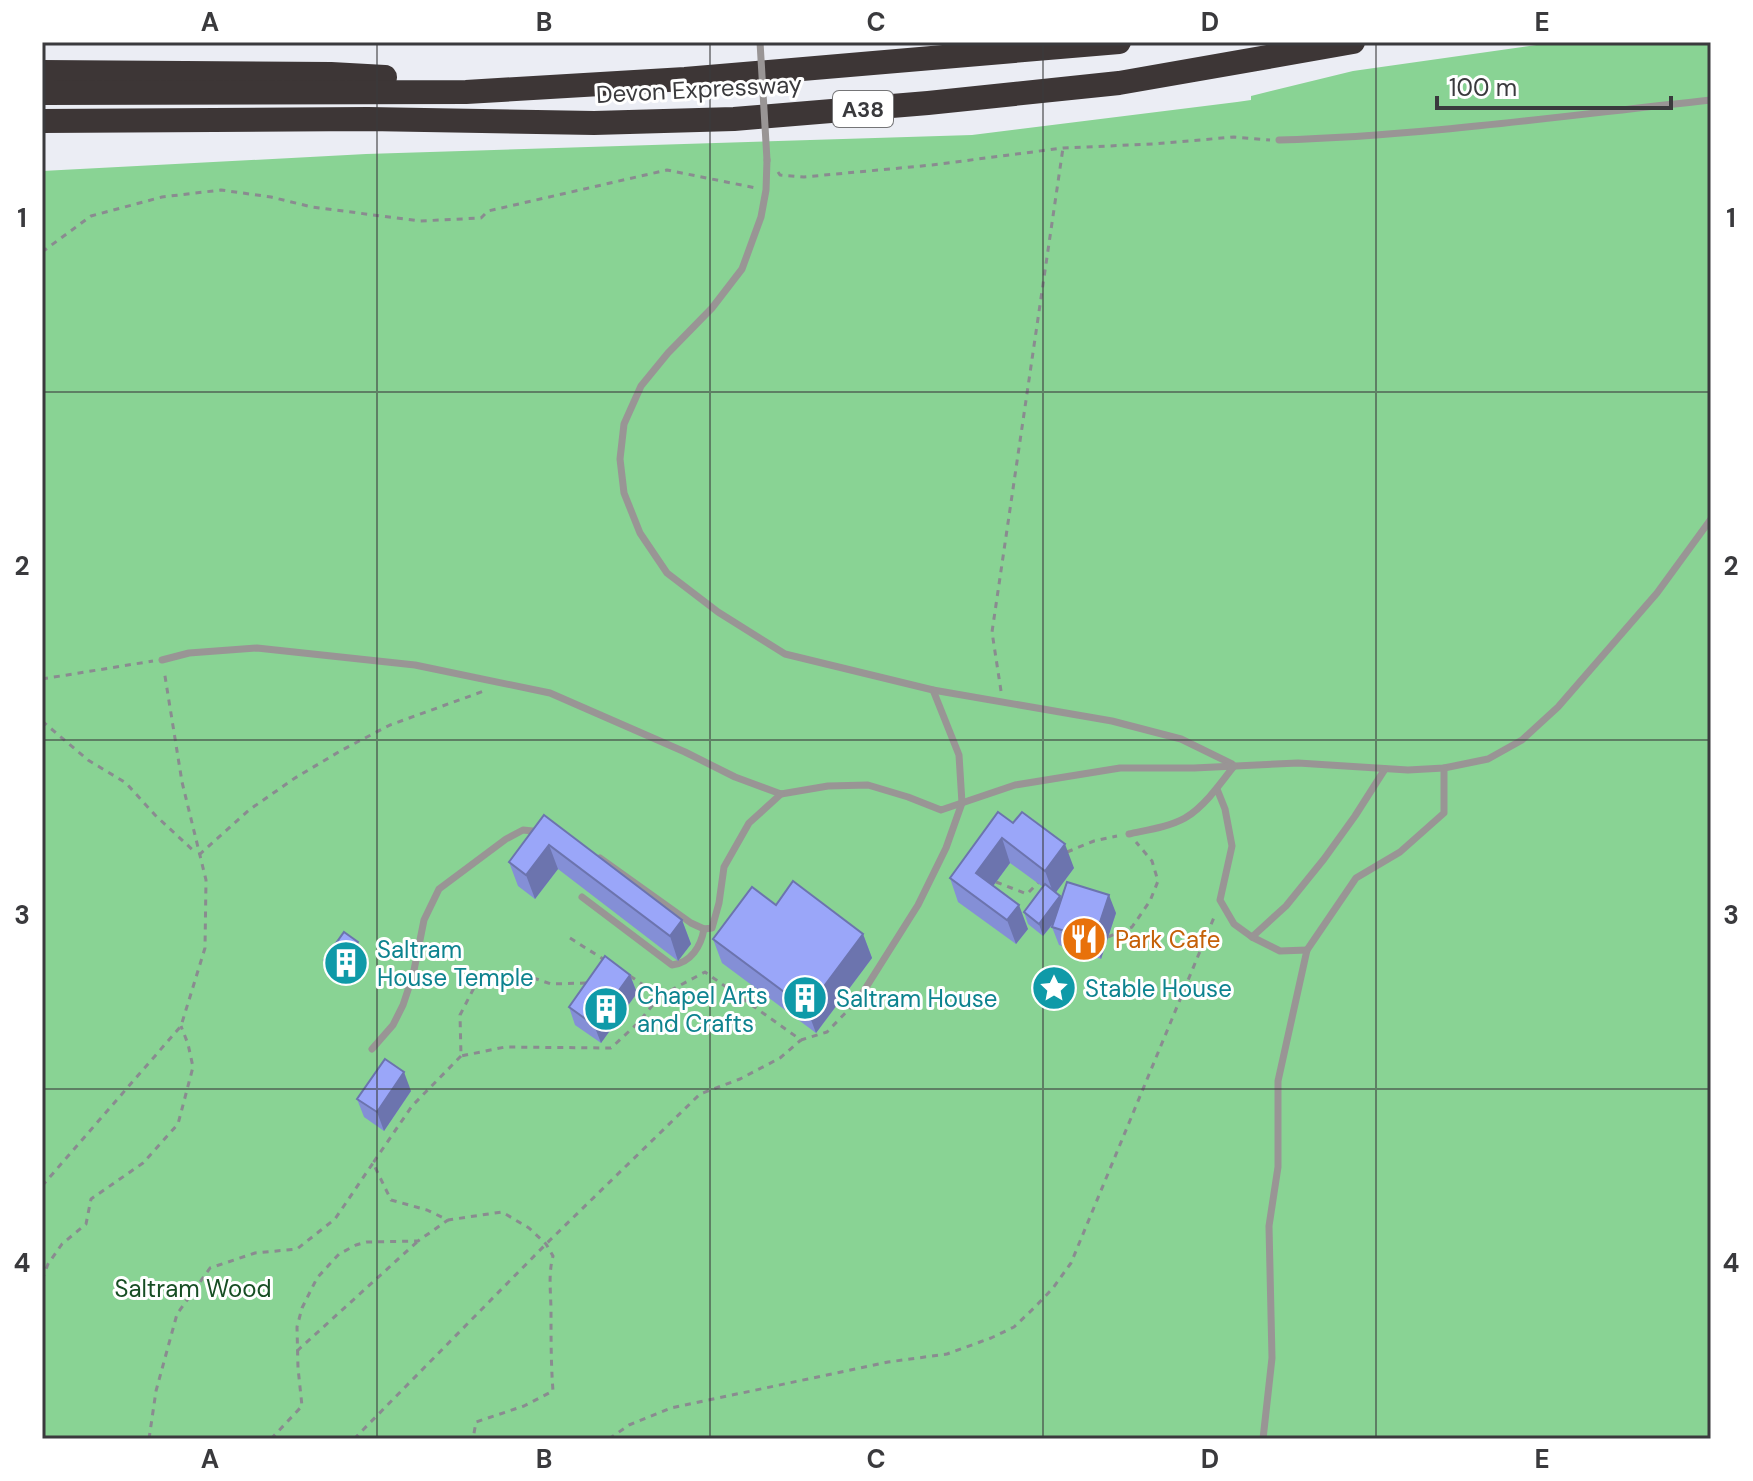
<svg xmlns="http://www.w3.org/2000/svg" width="1753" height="1481" viewBox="0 0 1753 1481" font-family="'DM Sans',sans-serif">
	<rect width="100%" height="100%" fill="#ebedf4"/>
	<!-- green -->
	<polygon fill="#89d394" points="1558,42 1711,42 1711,1439 42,1439 42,171 366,154 972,135 1237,102 1251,100 1251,96 1353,71"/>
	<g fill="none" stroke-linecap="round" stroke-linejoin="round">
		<!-- path -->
		<g stroke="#8a8b90" stroke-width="3" stroke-dasharray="6 6" stroke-linecap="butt">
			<polyline points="778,172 780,175 804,177 932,165 1063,148 1153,144 1234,137 1270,140"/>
			<polyline points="42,252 91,216 162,197 221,190 271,197 312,207 420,221 481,218 488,211 667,170 756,188"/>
			<polyline points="42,679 153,661"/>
			<polyline points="1001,691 992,632 1063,148"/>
			<polyline points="42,721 88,760 126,783 155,815 196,853"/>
			<polyline points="1067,852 1094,841 1117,836"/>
			<polyline points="199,855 249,810 295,778 342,750 390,725 484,691"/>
			<polyline points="996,882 1027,894 1040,881"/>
			<polyline points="1108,937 1132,927 1150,901 1158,881 1152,861 1136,842"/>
			<polyline points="570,938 603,959"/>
			<polyline points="630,976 660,996 705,972 801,1040 827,1032 852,1006"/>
			<polyline points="586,983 551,984 519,973 478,980 460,1015 461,1056 505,1047 611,1048 638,1023 660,996"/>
			<path d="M461,1056l-49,50 -39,57 18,37 36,10 21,10 54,-8 27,16 17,16 7,12c-5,19 -2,37 -2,57 0,26 0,52 2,78l-29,15 -48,16 -3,17"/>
			<polyline points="42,1186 181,1026 205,948 206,880 182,782 164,670"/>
			<polyline points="42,1280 48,1264 62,1244 86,1224 91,1199 143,1163 178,1124 193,1067 188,1044 181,1026"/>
			<polyline points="297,1351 418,1241"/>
			<polyline points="149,1439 156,1391 177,1314 210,1268 255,1253 297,1249 335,1219 373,1163"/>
			<polyline points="271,1439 302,1406 298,1368 297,1327 302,1308 317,1278 339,1254 356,1245 367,1242 418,1241 448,1220"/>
			<polyline points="354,1439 546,1244 700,1094 740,1079 780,1058 801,1040"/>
			<polyline points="609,1439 629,1425 671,1408 888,1362 947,1354 991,1338 1014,1327 1035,1307 1053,1288 1071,1263 1215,915"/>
		</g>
		<!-- lane -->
		<g stroke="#999595" stroke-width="7">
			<path d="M1279,140c143,-4 290,-25 432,-40"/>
			<polyline points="767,160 766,190 761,217 742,269 712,308 668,353 641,386 624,424 620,459 624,493 640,533 667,573 718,612 785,654 933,690 1112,721 1181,739 1232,764"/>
			<polyline points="162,660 189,653 257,648 415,665 550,693 685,752 735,777 781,794 828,786 868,785 908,797 941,810 1015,785 1120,768 1194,768 1298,763 1408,770 1444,768 1488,759 1522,740 1558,707 1657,593 1711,519"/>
			<polyline points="1217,789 1225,809 1232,846 1220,900 1234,924 1252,937 1280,951 1307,950"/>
			<path d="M1129,834c18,-4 40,-7 56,-16 19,-11 36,-35 49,-52"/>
			<polyline points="600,858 691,923 704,929 712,928 719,903 724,867 749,823 781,794"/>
			<path d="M582,897l90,68c19,-2 29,-19 32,-36"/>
			<polyline points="1252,937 1286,906 1324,859 1355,816 1385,769"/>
			<polyline points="860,997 918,905 946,848 962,803 959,755 933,690"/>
			<polyline points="372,1049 393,1025 403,1005 413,975 424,920 439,889 506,839 523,830 542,832"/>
			<polyline points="1263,1439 1272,1358 1269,1226 1278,1167 1278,1081 1307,950 1356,878 1400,852 1444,813 1444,768"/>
		</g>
		<!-- highway -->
		<g stroke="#3d3636" stroke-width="24">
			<polyline points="42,72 331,74 385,77"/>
			<polyline points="42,93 466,92 685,79 1119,42"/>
			<polyline points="42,121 368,119 594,123 734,119 928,103 1119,83 1353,42"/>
		</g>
		<!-- lane-bridge -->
		<polyline stroke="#999595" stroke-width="7" points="760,42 767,160"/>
	</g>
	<!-- wall -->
	<g fill="#848fd6">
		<polygon points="998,812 1074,868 1056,892 1062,899 1116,913 1101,959 1059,945 1052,927 1054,923 1043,936 1028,924 1024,912 1043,887 1010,863 993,886 1028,929 1016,944 958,902 950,878"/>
		<polygon points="544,815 682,920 691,944 678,961 558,869 535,899 518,886 509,862"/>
		<polygon points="776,905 863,934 872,958 816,1033 722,963 713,939"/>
		<polygon points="362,954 344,982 329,972 324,960"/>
		<polygon points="630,975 637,993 601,1043 575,1025 569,1007"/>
		<polygon points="411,1091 384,1131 364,1117 357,1099"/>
	</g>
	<!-- shaded-wall -->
	<g fill="#6c74ae">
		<polygon points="1002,838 1010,863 985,897 976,873"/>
		<polygon points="1065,844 1074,868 1054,895 1045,871"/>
		<polygon points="549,845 558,869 535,899 526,875"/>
		<polygon points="1109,895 1116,913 1101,959 1094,940"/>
		<polygon points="1060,896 1065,908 1043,936 1039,924"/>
		<polygon points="1019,905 1028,929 1016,944 1007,920"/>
		<polygon points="682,920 691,944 678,961 670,936"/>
		<polygon points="863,934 872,958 816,1033 807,1009"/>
		<polygon points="358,942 362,954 344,982 339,970"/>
		<polygon points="630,975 637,993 601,1043 594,1025"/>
		<polygon points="404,1072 411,1091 384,1131 377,1112"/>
	</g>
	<!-- building -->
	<g fill="#9aa6f9" stroke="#6c74ae" stroke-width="2">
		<polygon points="998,812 1013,823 1022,812 1065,844 1045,871 1002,838 976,873 1019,905 1007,920 950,878"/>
		<polygon points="544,815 682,920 670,936 549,845 526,875 509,862"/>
		<polygon points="793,881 863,934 807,1009 713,939 752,887 776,905"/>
		<polygon points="1067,882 1109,895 1094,940 1052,927"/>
		<polygon points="1045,884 1060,896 1039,924 1024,912"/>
		<polygon points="344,932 358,942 339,970 324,960"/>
		<polygon points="605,956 630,975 594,1025 569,1007"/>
		<polygon points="385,1059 404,1072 377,1112 357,1099"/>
	</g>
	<!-- grid -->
	<path fill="none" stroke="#3a3a3d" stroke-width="2" stroke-opacity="0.55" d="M377,42v1397M710,42v1397M1043,42v1397M1376,42v1397M42,392h1669M42,740h1669M42,1089h1669"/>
	<!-- icons -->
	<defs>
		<g id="restaurant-disc" transform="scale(2.3)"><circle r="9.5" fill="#e8710a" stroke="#fff"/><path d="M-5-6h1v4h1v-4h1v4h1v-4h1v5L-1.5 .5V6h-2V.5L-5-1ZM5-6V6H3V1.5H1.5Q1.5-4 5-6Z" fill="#fff"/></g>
		<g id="building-disc" transform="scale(2.3)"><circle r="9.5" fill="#0f9aa8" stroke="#fff"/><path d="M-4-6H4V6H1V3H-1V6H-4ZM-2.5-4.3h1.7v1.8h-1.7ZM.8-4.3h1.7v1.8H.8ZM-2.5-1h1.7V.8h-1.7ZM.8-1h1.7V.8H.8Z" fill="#fff"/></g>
		<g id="sight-disc" transform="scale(2.3)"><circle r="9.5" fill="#0f9aa8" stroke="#fff"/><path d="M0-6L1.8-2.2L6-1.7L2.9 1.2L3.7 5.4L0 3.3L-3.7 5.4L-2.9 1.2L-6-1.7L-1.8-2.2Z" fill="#fff"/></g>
	</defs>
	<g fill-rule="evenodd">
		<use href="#restaurant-disc" x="1084" y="939"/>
		<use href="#building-disc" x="346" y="963"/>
		<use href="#sight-disc" x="1054" y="988"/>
		<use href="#building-disc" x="805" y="998"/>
		<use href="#building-disc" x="606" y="1009"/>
	</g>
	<g text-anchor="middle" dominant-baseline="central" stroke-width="6" stroke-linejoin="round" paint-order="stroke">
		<!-- shield labels -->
		<rect fill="#fff" stroke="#757577" stroke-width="2" x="833" y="91" width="60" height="36" rx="6"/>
		<g font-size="22" font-weight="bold" fill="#3a3a3d">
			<text x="863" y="109">A38</text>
		</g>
		<!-- street labels -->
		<g font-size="24" fill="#3a3a3d" stroke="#fff">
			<text transform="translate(699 89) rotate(-3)">Devon Expressway</text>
		</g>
		<!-- food labels -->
		<g font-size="24" fill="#c56008" stroke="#fff" text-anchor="start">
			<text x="1115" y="939">Park Cafe</text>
		</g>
		<!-- culture labels -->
		<g font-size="24" fill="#0d838f" stroke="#fff" text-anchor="start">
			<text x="377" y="949">Saltram<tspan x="377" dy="28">House Temple</tspan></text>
			<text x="1085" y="988">Stable House</text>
			<text x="637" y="995">Chapel Arts<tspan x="637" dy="28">and Crafts</tspan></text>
			<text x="836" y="998">Saltram House</text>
		</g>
		<!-- park labels -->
		<g font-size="24" fill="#174e24" stroke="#fff">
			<text x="193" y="1288">Saltram Wood</text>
		</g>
	</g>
	<!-- border -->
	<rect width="1753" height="1481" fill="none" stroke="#ffffff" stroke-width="88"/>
	<!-- scale -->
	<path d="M1437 96v12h234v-12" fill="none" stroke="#3a3a3d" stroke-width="4"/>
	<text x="1449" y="96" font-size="24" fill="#3a3a3d" stroke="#ffffff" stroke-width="6" paint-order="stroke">100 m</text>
	<rect x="44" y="44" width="1665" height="1393" fill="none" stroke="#3a3a3d" stroke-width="3"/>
	<g font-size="26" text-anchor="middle" font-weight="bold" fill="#3a3a3d">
		<text x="210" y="31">A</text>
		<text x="544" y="31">B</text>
		<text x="876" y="31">C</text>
		<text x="1210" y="31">D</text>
		<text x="1542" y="31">E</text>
		<text x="22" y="227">1</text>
		<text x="1731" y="227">1</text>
		<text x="22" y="575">2</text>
		<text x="1731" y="575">2</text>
		<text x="22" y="924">3</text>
		<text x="1731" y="924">3</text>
		<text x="22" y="1272">4</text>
		<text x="1731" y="1272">4</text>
		<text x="210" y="1468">A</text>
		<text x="544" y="1468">B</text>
		<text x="876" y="1468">C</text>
		<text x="1210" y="1468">D</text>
		<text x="1542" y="1468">E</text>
	</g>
</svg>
